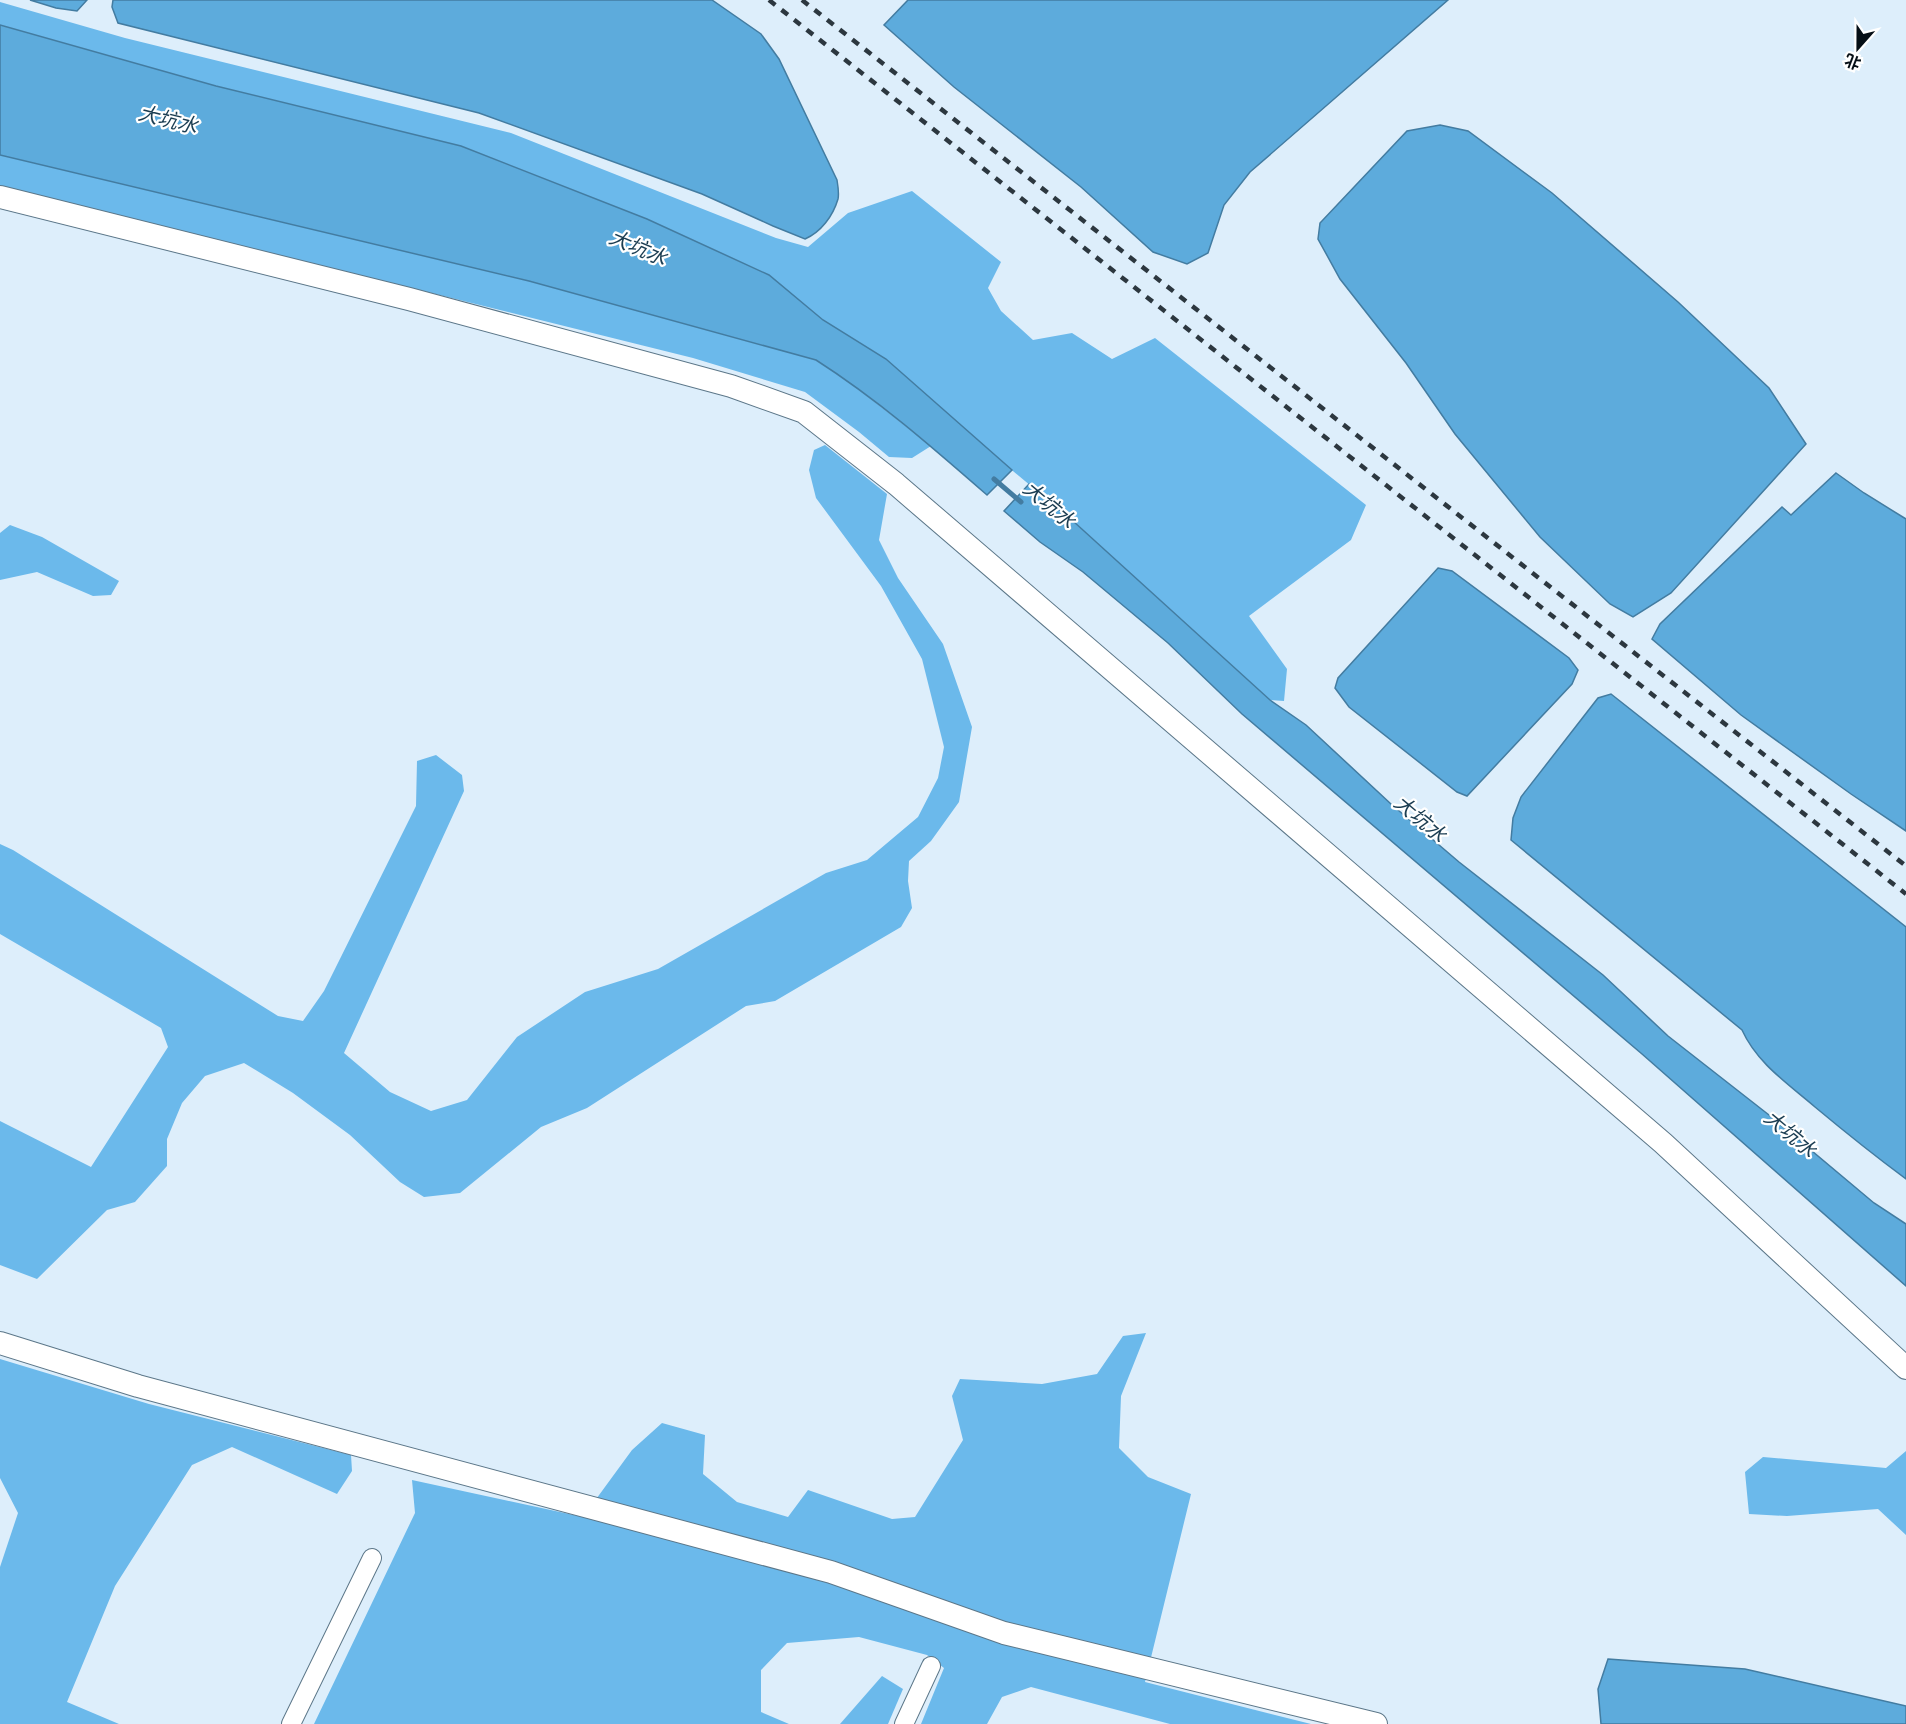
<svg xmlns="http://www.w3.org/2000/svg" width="1906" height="1724" viewBox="0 0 1906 1724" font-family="'Nunito Sans','Noto Sans SC',sans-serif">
	<rect width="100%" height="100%" fill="#ddeefb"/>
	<!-- forest -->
	<g fill="#6bb9eb">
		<polygon points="0,2 125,38 511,133 776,238 808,247 848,213 912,191 1001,262 988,288 1001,311 1033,340 1072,333 1112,359 1155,338 1366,505 1351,540 1249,616 1287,669 1284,701 1270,700 1073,521 983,446 886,359 823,320 769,275 647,219 461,146 216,86 0,25"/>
		<polygon points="0,155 529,281 816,360 848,381 931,446 912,458 889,457 859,432 805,392 693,358 0,186"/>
		<polygon points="825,445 887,494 879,540 898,578 943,644 972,727 959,802 931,841 909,861 908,881 912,908 901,927 775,1001 746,1006 587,1108 541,1127 460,1193 424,1197 400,1182 350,1135 293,1093 244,1063 205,1076 182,1103 167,1139 167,1166 135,1202 107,1210 37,1279 0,1265 0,1121 91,1167 168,1047 161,1028 0,934 0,844 13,850 278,1016 303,1021 324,991 416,806 417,761 436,755 462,775 464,791 344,1053 390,1092 431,1111 467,1100 517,1037 585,992 658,969 826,873 867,860 918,817 938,778 944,747 922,659 881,586 816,498 809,470 814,450"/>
		<polygon points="10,525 42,537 119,581 111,595 93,596 37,572 0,580 0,533"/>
		<polygon points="1146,1333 1121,1396 1119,1448 1148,1477 1191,1494 1145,1682 1311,1724 1170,1724 1031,1687 1002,1697 987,1724 921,1724 944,1668 927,1655 859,1637 787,1643 761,1670 761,1712 789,1724 314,1724 415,1513 412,1480 583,1517 632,1450 662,1423 705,1435 703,1474 737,1502 788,1517 808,1490 892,1519 915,1517 963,1440 952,1396 960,1379 1042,1384 1097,1374 1123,1336"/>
		<polygon points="0,1359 149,1404 351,1455 352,1471 337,1494 232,1447 192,1465 115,1586 67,1702 119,1724 0,1724 0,1567 18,1513 0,1478"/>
		<polygon points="1906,1451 1906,1535 1878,1509 1787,1516 1749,1514 1745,1472 1763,1457 1886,1468"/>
		<polygon points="882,1676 903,1689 888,1724 840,1724"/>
	</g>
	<!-- water -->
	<g fill="#5dabdc" stroke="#437ca1" stroke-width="1.5">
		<polygon points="30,0 87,0 77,11 56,8"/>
		<path d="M113,0h599l49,34 18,25 58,121c1,6 2,14 1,19 -5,17 -17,33 -33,40l-32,-13 -71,-32 -223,-81 -361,-90 -6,-16z"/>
		<polygon points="908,0 1448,0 1250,172 1224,205 1208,253 1187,264 1153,252 1081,187 954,87 884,25"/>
		<path d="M0,25l216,61 245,60 186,73 122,56 54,45 63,39 126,111 -25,25c-55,-48 -110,-96 -171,-135l-287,-79 -529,-126z"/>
		<polygon points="1440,125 1468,131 1552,193 1678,302 1769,388 1806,444 1671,593 1633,617 1610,604 1540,537 1455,434 1406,363 1340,279 1318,239 1320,223 1407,131"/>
		<polygon points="1836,473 1864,493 1906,519 1906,831 1851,794 1741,715 1652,639 1660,624 1782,507 1791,515"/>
		<polygon points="1029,484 1073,521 1270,700 1306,725 1391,804 1459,862 1603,975 1668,1036 1769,1115 1874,1203 1906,1224 1906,1286 1642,1054 1242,714 1168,643 1083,572 1040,542 1004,511"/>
		<polygon points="1438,568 1452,571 1569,658 1578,670 1572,684 1467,796 1457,792 1349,707 1335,688 1338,678"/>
		<path d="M1611,694l295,233v252c-31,-23 -61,-47 -91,-72 -28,-24 -58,-44 -73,-77l-231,-190 2,-22 8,-21 77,-99z"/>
		<polygon points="1608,1659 1745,1669 1906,1706 1906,1724 1601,1724 1598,1689"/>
	</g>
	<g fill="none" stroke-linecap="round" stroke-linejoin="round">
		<!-- stream -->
		<polyline stroke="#437ca1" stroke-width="5" points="994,479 1021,502"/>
		<!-- minor casing -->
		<g stroke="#5c7789" stroke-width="20">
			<g id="minor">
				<polyline points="291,1724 372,1558"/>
				<polyline points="904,1724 931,1666"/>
			</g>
		</g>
		<!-- tertiary casing -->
		<g stroke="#5c7789" stroke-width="24">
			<g id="tertiary">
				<polyline points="0,197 409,299 731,386 804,412 896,484 1663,1143 1906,1368"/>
				<polyline points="0,1343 138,1386 831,1572 1004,1633 1376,1724"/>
			</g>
		</g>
		<!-- minor -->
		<use href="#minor" stroke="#fff" stroke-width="18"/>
		<!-- tertiary -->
		<use href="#tertiary" stroke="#fff" stroke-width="22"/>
		<!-- rail -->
		<g stroke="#2c373f" stroke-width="4.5" stroke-dasharray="8 8" stroke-linecap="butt">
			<polyline points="769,0 1906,894"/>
			<polyline points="802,0 1906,866"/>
		</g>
	</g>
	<g text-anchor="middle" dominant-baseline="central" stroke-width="4.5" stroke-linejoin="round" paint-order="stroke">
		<!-- water labels -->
		<g font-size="20" font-style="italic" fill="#1b3d52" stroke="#fff">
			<text transform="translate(168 120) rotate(14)">大坑水</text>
			<text transform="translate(638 248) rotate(23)">大坑水</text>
			<text transform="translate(1049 505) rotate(40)">大坑水</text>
			<text transform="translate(1420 819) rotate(40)">大坑水</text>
			<text transform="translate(1790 1134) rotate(40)">大坑水</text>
		</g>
	</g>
	<!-- north arrow -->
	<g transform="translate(1858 48) rotate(201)" stroke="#ffffff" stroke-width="4.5" paint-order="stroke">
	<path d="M0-4.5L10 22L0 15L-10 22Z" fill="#060f16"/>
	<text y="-9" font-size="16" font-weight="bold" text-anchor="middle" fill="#060f16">北</text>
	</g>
</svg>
